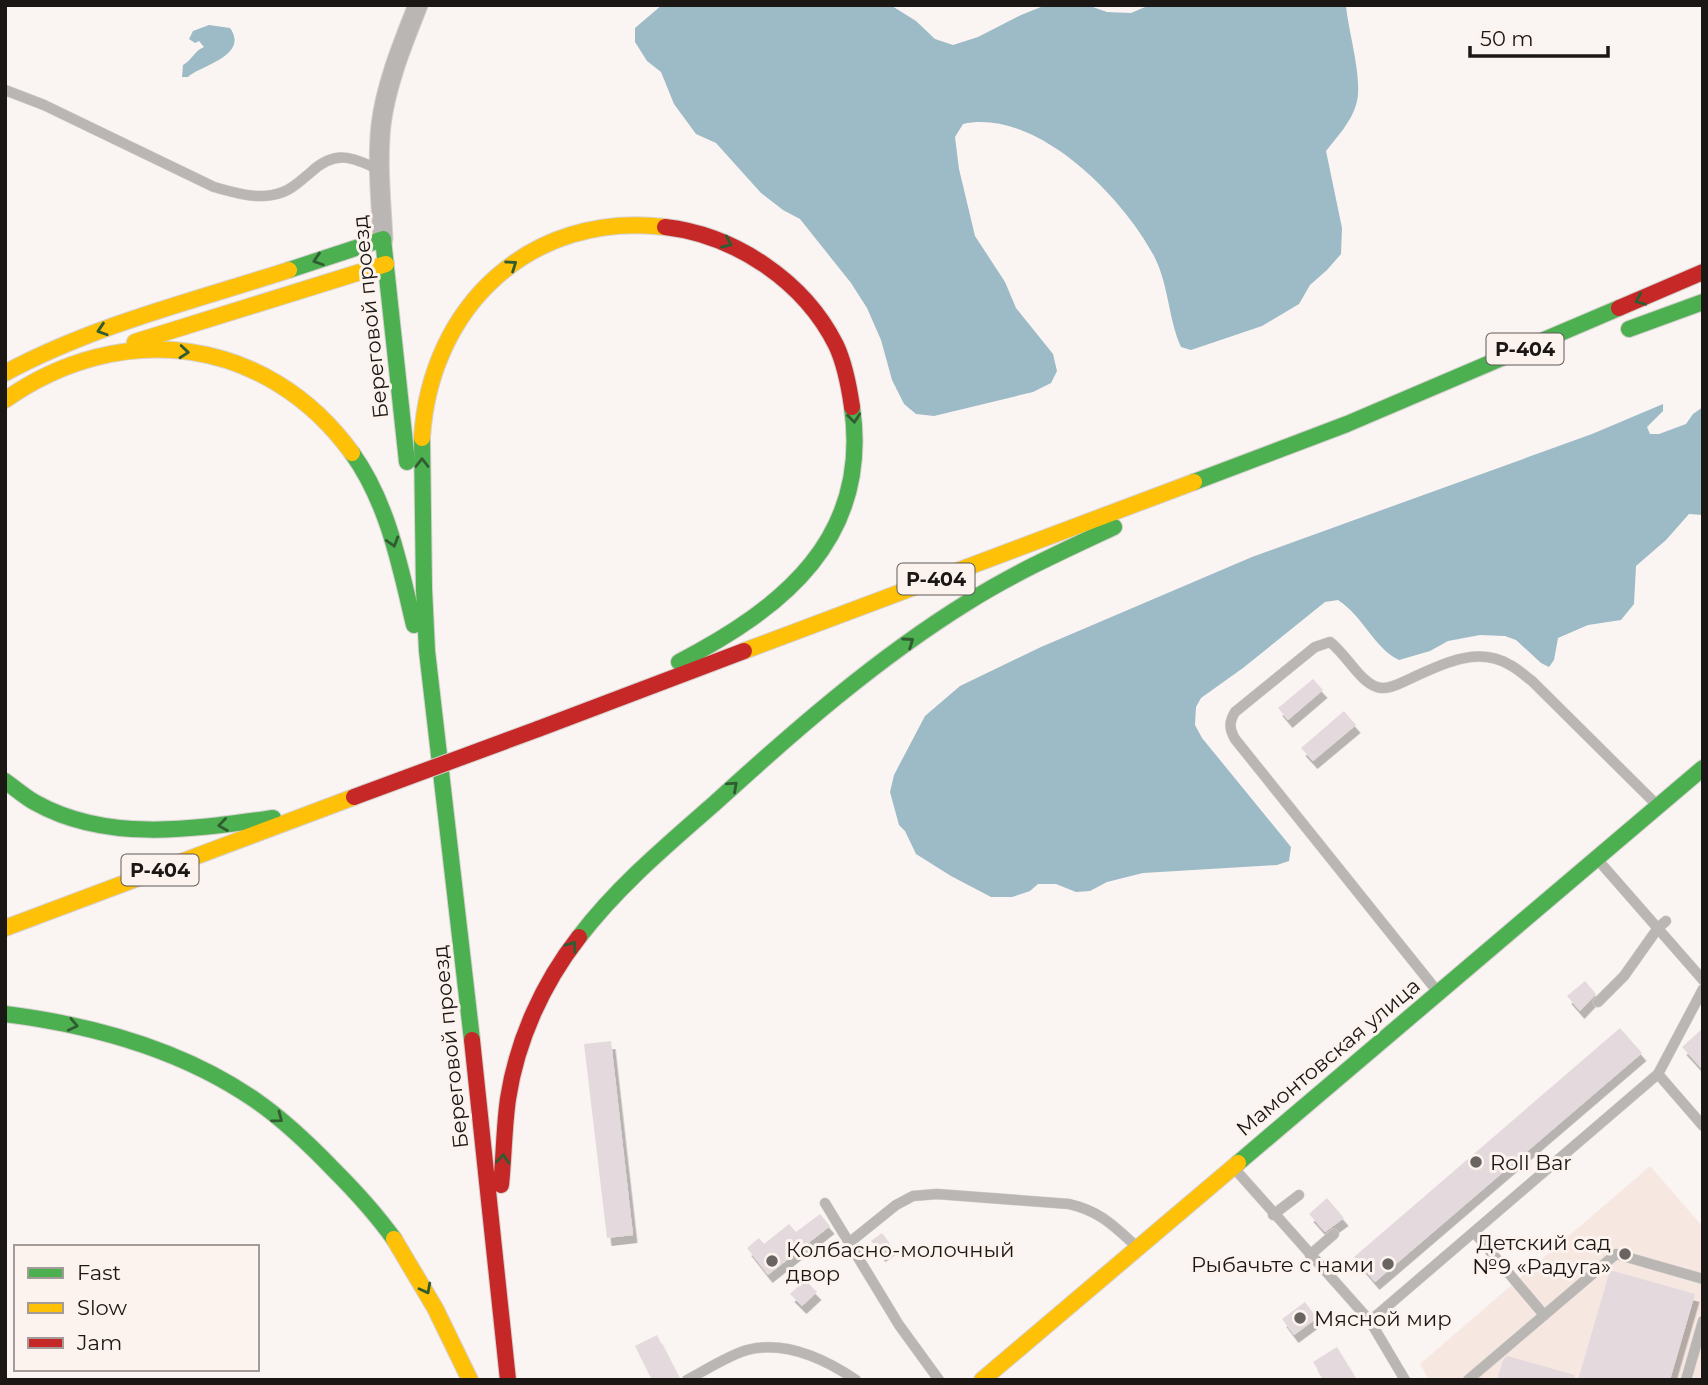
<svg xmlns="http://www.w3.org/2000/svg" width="1708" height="1385" viewBox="0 0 1708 1385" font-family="Montserrat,sans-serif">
	<defs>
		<filter id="shadow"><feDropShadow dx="4.5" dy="8" stdDeviation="0" flood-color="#0004"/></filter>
	</defs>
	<rect width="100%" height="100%" fill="#faf4f2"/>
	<!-- built -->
	<polygon fill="#f6e8e1" points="1650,1166 1703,1227 1701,1380 1429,1380 1420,1364"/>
	<!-- water -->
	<g fill="#9dbac7">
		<path d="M662,5l230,1 24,15 19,18 18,6 25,-8 43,-22 25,-10h41l20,7 24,1 19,-8h196c2,27 18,76 10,100 -5,17 -19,32 -30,46l16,77 -1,26 -14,16 -17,15 -11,19 -37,22 -71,24 -10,-3c-13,-29 -12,-62 -27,-91 -32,-60 -118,-148 -191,-132l-8,13 4,32 16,67 30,46 11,26 37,46 4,17 -6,12 -18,9 -99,24 -18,-2 -12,-10 -12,-24 -11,-40 -14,-32 -16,-25 -51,-64 -17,-9 -22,-17 -45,-50 -20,-9 -22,-30 -13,-32 -14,-11 -12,-19v-14z"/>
		<path d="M209,25l21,3c20,28 -31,38 -42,49h-6l1,-12c9,-5 11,-14 21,-18l-5,-6 -4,2 -6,-4 4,-8z"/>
		<path d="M1663,404v7l-16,16 3,7h9l27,-10 7,-10 10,-7v108l-14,-1 -23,26 -30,26 -2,38 -13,16 -33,5 -30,13 -4,22 -5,7 -8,-4 -25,-23 -11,-4 -25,-1 -32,6 -18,10 -31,9c-25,-12 -36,-44 -61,-60l-13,2 -82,66 -42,30 -5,9 -1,18 7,13 89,109 -2,14 -12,4 -134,8 -36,9 -17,9 -14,1 -20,-8h-18l-8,7 -18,6h-21l-40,-21 -35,-22 -11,-23 -6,-6 -9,-33 4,-17 31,-59 35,-30 81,-39 211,-90 340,-123z"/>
	</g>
	<!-- building -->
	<g fill="#e4dadd" filter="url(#shadow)">
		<polygon points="1313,679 1323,690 1288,720 1278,708"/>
		<polygon points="1344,711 1356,725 1313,761 1301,748"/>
		<polygon points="1585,981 1596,994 1580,1011 1567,996"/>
		<polygon points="1620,1028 1642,1053 1375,1282 1354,1257"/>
		<polygon points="1703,1028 1703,1070 1682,1047"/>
		<polygon points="611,1041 633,1235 607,1238 584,1044"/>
		<polygon points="1327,1198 1344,1218 1325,1232 1309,1214"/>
		<polygon points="820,1214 830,1226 768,1275 747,1248 759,1238 764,1244 789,1224 796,1232"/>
		<polygon points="882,1233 892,1246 881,1254 871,1241"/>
		<polygon points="1610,1270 1695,1294 1670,1380 1578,1380"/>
		<polygon points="805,1280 817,1292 802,1306 790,1294"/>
		<polygon points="1305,1302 1317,1318 1294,1335 1282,1319"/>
		<polygon points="657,1335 680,1380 652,1380 635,1346"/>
		<polygon points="1337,1347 1357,1380 1324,1380 1313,1362"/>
		<polygon points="1507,1356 1575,1375 1574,1380 1497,1380 1503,1360"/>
	</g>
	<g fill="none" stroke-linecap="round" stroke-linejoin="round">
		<!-- lane casing -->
		<g stroke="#d5d1cf" stroke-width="11">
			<g id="lane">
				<path d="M5,90l39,15 170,82c22,6 46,14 69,5 11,-4 18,-12 27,-19 24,-23 42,-17 69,-3"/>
				<polyline points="1598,860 1703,980"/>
				<path d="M1437,991l-202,-252c-6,-11 -6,-17 0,-27l80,-65 15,-5c16,12 30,40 47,45 8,3 18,-1 26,-5 33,-15 72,-38 107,-17 8,4 15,11 22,16l124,123"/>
				<polyline points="1598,1002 1624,976 1658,928 1666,921"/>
				<polyline points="1658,1074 1703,1126"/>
				<polyline points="1233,1167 1370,1321 1658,1074 1703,989"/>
				<polyline points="825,1203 899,1325 939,1380"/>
				<polyline points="1273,1215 1299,1195"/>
				<polyline points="1474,1232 1544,1315"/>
				<path d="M850,1242l46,-37 17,-9 24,-2 132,10c31,7 45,22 68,43"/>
				<polyline points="1310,1255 1334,1234"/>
				<polyline points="1370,1321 1405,1380"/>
				<path d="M687,1380c19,-10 40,-24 60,-30 38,-10 78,9 109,30"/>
				<polyline points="1468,1380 1616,1254 1703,1279"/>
				<polyline points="1686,1380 1703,1321"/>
			</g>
		</g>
		<!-- street casing -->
		<g stroke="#d5d1cf" stroke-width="21">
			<path id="street" d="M383,239c-2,-38 -6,-76 -2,-114 5,-41 22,-82 37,-120"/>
		</g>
		<!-- fast casing -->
		<g stroke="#d5d1cf" stroke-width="18">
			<g id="fast">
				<polyline points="289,270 383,239 407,462"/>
				<polyline points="1629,329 1703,302"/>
				<polyline points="422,438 424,589 427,651 472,1040"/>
				<path d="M352,453c36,50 48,113 62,172"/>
				<polyline points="1194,482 1347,424 1619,308"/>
				<path d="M679,662c104,-54 192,-124 173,-255"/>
				<path d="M5,781c10,7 20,16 31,22 72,40 159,26 237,15"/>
				<path d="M579,937c39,-51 88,-92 136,-134 79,-72 161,-144 253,-201 46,-29 97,-52 146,-75"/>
				<path d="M5,1014c88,11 176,35 250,86 29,20 55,45 79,70 22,22 42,44 60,69"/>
				<polyline points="1238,1163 1703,768"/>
			</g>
		</g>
		<!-- slow casing -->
		<g stroke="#d5d1cf" stroke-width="18">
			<g id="slow">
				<polyline points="135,342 386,264"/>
				<path d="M5,373c89,-48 188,-72 284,-103"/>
				<path d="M5,400c116,-82 262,-64 347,53"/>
				<path d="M422,438c8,-132 109,-227 243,-211"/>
				<polyline points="744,651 1194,482"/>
				<polyline points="5,928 354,797"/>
				<polyline points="394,1239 435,1308 470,1380"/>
				<polyline points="982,1380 1238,1163"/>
			</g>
		</g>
		<!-- jam casing -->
		<g stroke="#d5d1cf" stroke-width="18">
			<g id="jam">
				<path d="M665,227c70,8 139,54 171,118 9,19 13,41 16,62"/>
				<polyline points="1619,308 1703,272"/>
				<polyline points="538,729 744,651"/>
				<polyline points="472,1040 508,1380"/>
				<path d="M501,1185c3,-29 3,-58 7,-86 9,-59 35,-116 71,-162"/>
			</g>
		</g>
		<!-- lane -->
		<use href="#lane" stroke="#b9b6b4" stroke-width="10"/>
		<!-- street -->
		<use href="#street" stroke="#b9b6b4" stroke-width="19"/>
		<!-- fast -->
		<use href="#fast" stroke="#4caf50" stroke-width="16"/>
		<!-- slow -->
		<use href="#slow" stroke="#ffc107" stroke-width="16"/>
		<!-- jam -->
		<use href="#jam" stroke="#c62828" stroke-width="16"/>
		<!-- jam-bridge casing -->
		<g stroke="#d5d1cf" stroke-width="18" stroke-linecap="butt">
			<polyline id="jam-bridge" points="354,797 538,729"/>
		</g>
		<!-- jam-bridge -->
		<use href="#jam-bridge" stroke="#c62828" stroke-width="16"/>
	</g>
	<!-- one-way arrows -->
	<defs><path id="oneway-chevron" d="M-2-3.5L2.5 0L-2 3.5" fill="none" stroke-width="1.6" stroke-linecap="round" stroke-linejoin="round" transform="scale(1.75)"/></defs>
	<g stroke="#315b30">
		<use href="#oneway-chevron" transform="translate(727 243) rotate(24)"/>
		<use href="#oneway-chevron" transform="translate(318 260) rotate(162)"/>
		<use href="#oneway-chevron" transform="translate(512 265) rotate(-35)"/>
		<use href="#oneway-chevron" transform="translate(1640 300) rotate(157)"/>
		<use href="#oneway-chevron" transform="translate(102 330) rotate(162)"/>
		<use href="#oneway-chevron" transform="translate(184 352) rotate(5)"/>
		<use href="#oneway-chevron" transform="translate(854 418) rotate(84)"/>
		<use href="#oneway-chevron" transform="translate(422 463) rotate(-90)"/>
		<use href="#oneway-chevron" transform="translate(393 542) rotate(73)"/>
		<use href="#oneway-chevron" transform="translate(909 642) rotate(-35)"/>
		<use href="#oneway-chevron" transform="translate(733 786) rotate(-42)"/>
		<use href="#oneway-chevron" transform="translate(223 825) rotate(172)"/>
		<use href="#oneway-chevron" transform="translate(572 946) rotate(-55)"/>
		<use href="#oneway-chevron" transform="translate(73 1025) rotate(12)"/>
		<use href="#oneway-chevron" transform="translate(278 1118) rotate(37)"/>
		<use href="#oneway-chevron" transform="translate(503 1159) rotate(-85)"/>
		<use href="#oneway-chevron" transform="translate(426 1289) rotate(62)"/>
	</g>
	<!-- markers -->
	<g fill="#696462" stroke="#fdf3ee" stroke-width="2.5">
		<circle cx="1476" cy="1162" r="7"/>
		<circle cx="1625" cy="1254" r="7"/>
		<circle cx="772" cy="1261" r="7"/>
		<circle cx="1388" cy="1264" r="7"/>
		<circle cx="1300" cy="1318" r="7"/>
	</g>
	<g text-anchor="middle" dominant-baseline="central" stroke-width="6" stroke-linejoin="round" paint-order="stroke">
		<!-- shield labels -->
		<g fill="#fdf3ee" stroke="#5f5956" stroke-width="2">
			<rect x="1486.5" y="333.5" width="77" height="31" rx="5"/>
			<rect x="897.5" y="563.5" width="77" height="31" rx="5"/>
			<rect x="121.5" y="854.5" width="77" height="31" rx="5"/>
		</g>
		<g font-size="19" font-weight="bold" fill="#1b1715">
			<text x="1525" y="349">Р-404</text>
			<text x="936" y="579">Р-404</text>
			<text x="160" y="870">Р-404</text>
		</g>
		<!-- street labels -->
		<g font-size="21" fill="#1b1715" stroke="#fdf3ee">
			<text transform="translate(370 317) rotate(-96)">Береговой проезд</text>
			<text transform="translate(450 1047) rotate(-96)">Береговой проезд</text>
			<text transform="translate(1328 1057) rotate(-40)">Мамонтовская улица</text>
		</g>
		<!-- poi labels -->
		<g font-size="21" fill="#1b1715" stroke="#fdf3ee" text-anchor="start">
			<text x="1490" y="1162">Roll Bar</text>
			<text x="1611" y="1242" text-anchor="end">Детский сад<tspan x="1611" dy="24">№9 «Радуга»</tspan></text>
			<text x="786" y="1249">Колбасно-молочный<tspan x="786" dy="24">двор</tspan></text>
			<text x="1374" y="1264" text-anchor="end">Рыбачьте с нами</text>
			<text x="1314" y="1318">Мясной мир</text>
		</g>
	</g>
	<!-- border -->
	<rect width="1708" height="1385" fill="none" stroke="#1b1715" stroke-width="14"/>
	<!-- legend -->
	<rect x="14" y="1245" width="245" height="126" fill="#fdf3ee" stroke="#a39b97" stroke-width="2"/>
	<rect x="28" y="1268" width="35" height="10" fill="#4caf50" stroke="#a39b97" stroke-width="2"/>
	<text x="77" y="1280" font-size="21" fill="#1b1715">Fast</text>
	<rect x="28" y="1303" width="35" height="10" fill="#ffc107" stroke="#a39b97" stroke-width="2"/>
	<text x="77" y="1315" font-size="21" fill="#1b1715">Slow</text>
	<rect x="28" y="1338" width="35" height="10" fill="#c62828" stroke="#a39b97" stroke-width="2"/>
	<text x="77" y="1350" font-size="21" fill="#1b1715">Jam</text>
	<!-- scale -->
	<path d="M1470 46v10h138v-10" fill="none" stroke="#1b1715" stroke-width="3.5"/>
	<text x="1480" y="46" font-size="21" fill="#1b1715" stroke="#fdf3ee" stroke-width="5" paint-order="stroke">50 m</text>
</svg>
